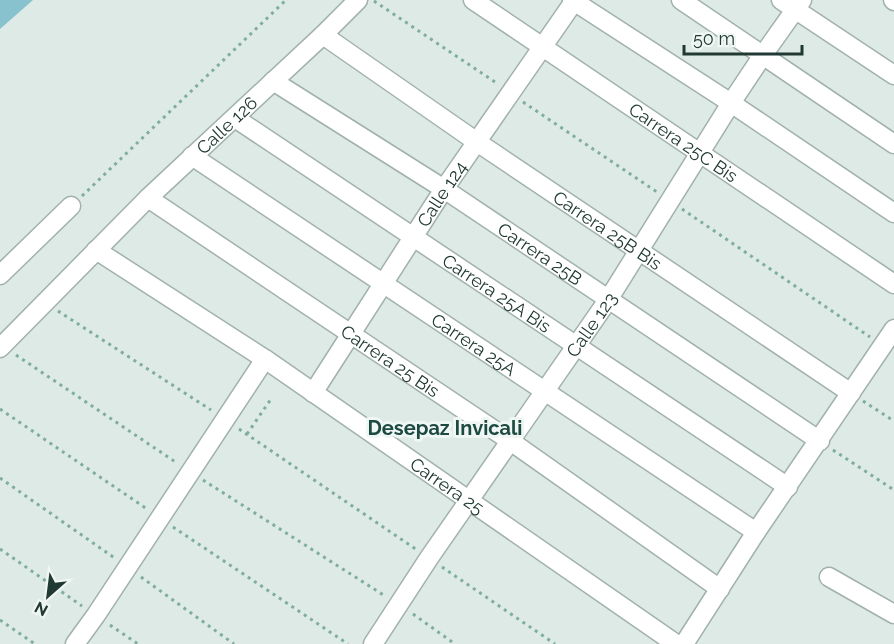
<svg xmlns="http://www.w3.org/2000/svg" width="894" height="644" viewBox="0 0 894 644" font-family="Raleway,sans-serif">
	<rect width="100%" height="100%" fill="#deeae5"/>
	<!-- water -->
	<polygon fill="#87c2ce" points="0,0 33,0 0,29"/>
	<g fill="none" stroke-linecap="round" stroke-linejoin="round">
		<!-- minor casing -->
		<g stroke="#a1b1ac" stroke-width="21">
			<g id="minor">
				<path id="s1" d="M473,0l421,284"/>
				<polyline points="572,0 731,103 894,213"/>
				<polyline points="681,0 894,144"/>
				<polyline points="781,0 894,75"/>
				<polyline points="893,0 894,1"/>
				<path id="s2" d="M323,35l154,107 374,251"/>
				<path id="s3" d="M273,81l171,108 376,252"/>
				<path id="s4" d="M235,118l553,369"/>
				<path id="s5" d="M192,156l564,376"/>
				<path id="s6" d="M148,198l361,242 211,149"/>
				<path id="s7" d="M96,250l169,109 411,285"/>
				<polyline points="0,275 71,206"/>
				<path id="s8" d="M0,348l148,-150 175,-163 35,-35"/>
				<path id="s9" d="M313,393l131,-204 131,-189"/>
				<polyline points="829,577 894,614"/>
				<polyline points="75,644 96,615 265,359"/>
				<path id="s10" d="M373,644l56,-86 179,-258 123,-197 32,-48 39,-55"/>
				<polyline points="684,644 756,532 894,329"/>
			</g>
		</g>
		<!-- path -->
		<g stroke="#7fad9f" stroke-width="3" stroke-dasharray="3 4.5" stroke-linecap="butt">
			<polyline points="374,1 498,84"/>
			<polyline points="523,102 657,192"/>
			<polyline points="82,196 286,0"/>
			<polyline points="682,209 870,337"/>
			<polyline points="58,311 211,410"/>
			<polyline points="16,355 177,463"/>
			<polyline points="863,401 894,421"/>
			<polyline points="0,409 147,509"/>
			<polyline points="239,429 417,550"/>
			<polyline points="247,434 271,399"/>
			<polyline points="833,450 894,490"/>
			<polyline points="0,478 116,559"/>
			<polyline points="203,480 385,596"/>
			<polyline points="173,527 348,644"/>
			<polyline points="0,549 82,606"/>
			<polyline points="442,567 555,644"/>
			<polyline points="141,577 234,644"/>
			<polyline points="413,614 455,644"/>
			<polyline points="0,620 35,644"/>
			<polyline points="110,625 138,644"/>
		</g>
		<!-- minor -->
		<use href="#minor" stroke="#fff" stroke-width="18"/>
	</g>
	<g text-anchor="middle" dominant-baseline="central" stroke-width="6" stroke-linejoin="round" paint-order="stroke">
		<!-- street labels -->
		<g font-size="18" fill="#203933" stroke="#eff6f3">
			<text stroke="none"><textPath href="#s8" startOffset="318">Calle 126</textPath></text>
			<text stroke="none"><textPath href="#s1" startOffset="254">Carrera 25C Bis</textPath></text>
			<text stroke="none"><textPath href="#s9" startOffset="237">Calle 124</textPath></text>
			<text stroke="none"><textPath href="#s2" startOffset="345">Carrera 25B Bis</textPath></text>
			<text stroke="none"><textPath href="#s3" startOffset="318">Carrera 25B</textPath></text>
			<text stroke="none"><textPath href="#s4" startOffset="315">Carrera 25A Bis</textPath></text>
			<text stroke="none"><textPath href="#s10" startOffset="387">Calle 123</textPath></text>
			<text stroke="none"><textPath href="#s5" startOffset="339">Carrera 25A</textPath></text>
			<text stroke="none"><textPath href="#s6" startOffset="292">Carrera 25 Bis</textPath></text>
			<text stroke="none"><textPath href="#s7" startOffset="423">Carrera 25</textPath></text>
		</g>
		<!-- neighbourhood labels -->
		<g font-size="20" font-weight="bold" fill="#1d4a40" stroke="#eff6f3">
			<text x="445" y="428">Desepaz Invicali</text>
		</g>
	</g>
	<!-- north arrow -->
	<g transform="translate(48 596) rotate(208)" stroke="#eff6f3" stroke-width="4.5" paint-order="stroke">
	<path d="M0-4.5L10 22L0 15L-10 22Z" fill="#203933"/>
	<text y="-9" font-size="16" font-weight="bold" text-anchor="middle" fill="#203933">N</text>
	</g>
	<!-- scale -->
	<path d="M684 45v9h118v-9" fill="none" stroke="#203933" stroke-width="3"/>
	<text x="693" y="45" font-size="18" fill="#203933" stroke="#eff6f3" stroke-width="4.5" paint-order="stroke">50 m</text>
</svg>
